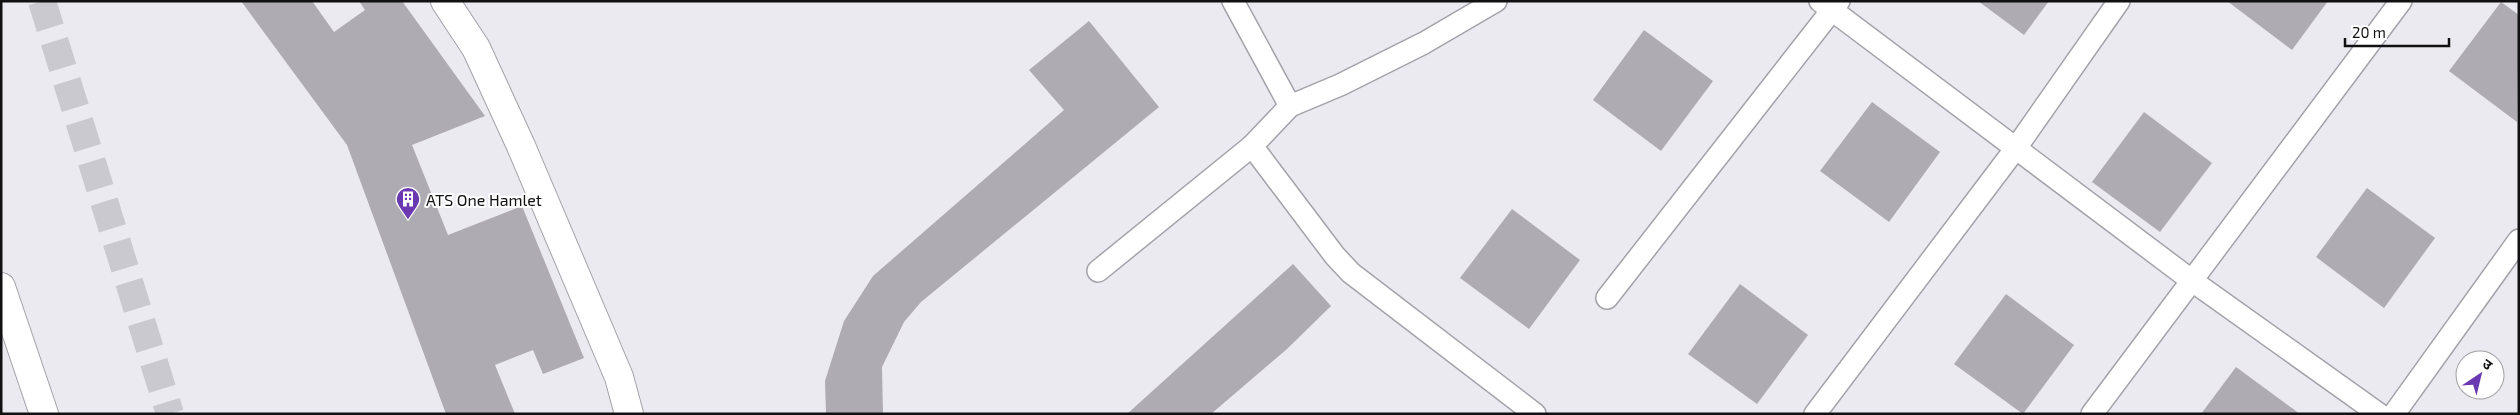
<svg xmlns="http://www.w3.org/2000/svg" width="2520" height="415" viewBox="0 0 2520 415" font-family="'Exo 2','Noto Sans Devanagari',sans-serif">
	<rect width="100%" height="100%" fill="#eceaf1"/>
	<!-- building -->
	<g fill="#aeacb2">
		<polygon points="241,1 312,1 334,32 365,10 359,1 402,1 485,116 412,145 448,235 522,206 584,358 543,374 533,350 495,365 515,414 446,414 347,145"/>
		<polygon points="1978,1 2049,1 2024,35"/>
		<polygon points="2227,1 2328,1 2292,50"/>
		<polygon points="2501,2 2519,15 2517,122 2449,71"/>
		<polygon points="1089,21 1159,107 921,302 904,322 882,367 883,414 826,414 825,381 844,321 873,276 1064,110 1029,70"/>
		<polygon points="1644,30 1713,81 1661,151 1593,100"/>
		<polygon points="1872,102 1940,152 1889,222 1820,171"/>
		<polygon points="2144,112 2212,163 2160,232 2092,182"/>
		<polygon points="2367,188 2435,238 2384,308 2316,257"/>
		<polygon points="1512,209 1580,260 1529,329 1460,278"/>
		<polygon points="1293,264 1331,306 1287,349 1211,414 1127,414"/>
		<polygon points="1740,284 1808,335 1757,404 1688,354"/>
		<polygon points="2006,294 2074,345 2023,414 1954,364"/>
		<polygon points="2236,367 2300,414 2201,414"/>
	</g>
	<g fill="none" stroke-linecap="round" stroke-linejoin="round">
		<!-- minor-tunnel -->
		<polyline stroke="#cbc9d0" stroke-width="28" stroke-dasharray="28 14" stroke-linecap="butt" points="42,1 170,414"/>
		<!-- service casing -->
		<g stroke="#a4a2a9" stroke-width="24">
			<g id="service">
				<polyline points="1233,1 1290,106"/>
				<polyline points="1820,1 2191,280 2379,414"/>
				<polyline points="1252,146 1335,256 1351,273 1535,414"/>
				<polyline points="1098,271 1252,146 1290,106 1340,85 1424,43 1496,1"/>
				<polyline points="1607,298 1839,1"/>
				<polyline points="1815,414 2016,148 2119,1"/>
				<polyline points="2092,414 2401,1"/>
				<polyline points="2394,414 2519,240"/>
			</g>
		</g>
		<!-- minor casing -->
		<g stroke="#a4a2a9" stroke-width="30">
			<polyline id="minor" points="445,1 476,48 521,146 619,377 629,414"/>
		</g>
		<!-- tertiary casing -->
		<g stroke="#a4a2a9" stroke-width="30">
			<polyline id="tertiary" points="1,287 44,414"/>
		</g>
		<!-- service -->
		<use href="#service" stroke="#fff" stroke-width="21"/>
		<!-- minor -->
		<use href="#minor" stroke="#fff" stroke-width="28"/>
		<!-- tertiary -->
		<use href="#tertiary" stroke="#fff" stroke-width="28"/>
	</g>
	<!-- icons -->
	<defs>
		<g id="building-pin" transform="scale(1.25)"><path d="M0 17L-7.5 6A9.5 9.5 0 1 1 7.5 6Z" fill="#6a39b1" stroke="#fff"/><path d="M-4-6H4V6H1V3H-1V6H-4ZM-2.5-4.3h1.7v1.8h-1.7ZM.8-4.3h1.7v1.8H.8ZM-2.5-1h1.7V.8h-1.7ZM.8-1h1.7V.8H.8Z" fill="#fff"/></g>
	</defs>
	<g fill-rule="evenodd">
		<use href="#building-pin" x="408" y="199"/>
	</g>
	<g text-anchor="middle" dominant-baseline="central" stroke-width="4" stroke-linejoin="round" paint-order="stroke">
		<!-- poi labels -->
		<g font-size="16" fill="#111113" stroke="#fff" text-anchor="start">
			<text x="426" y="199">ATS One Hamlet</text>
		</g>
	</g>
	<!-- border -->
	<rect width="2520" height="415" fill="none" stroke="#111113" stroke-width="5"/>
	<!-- north arrow -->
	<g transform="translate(2480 375) rotate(35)"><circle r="24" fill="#ffffff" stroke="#a0a0a1"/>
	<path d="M0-4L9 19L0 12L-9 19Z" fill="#6a39b1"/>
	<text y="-8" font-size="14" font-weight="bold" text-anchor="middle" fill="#111113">उ</text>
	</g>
	<!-- scale -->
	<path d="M2345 38v8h104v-8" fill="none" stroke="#111113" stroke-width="2.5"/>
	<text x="2352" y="38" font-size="15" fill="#111113" stroke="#ffffff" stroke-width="4" paint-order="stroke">20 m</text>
</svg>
